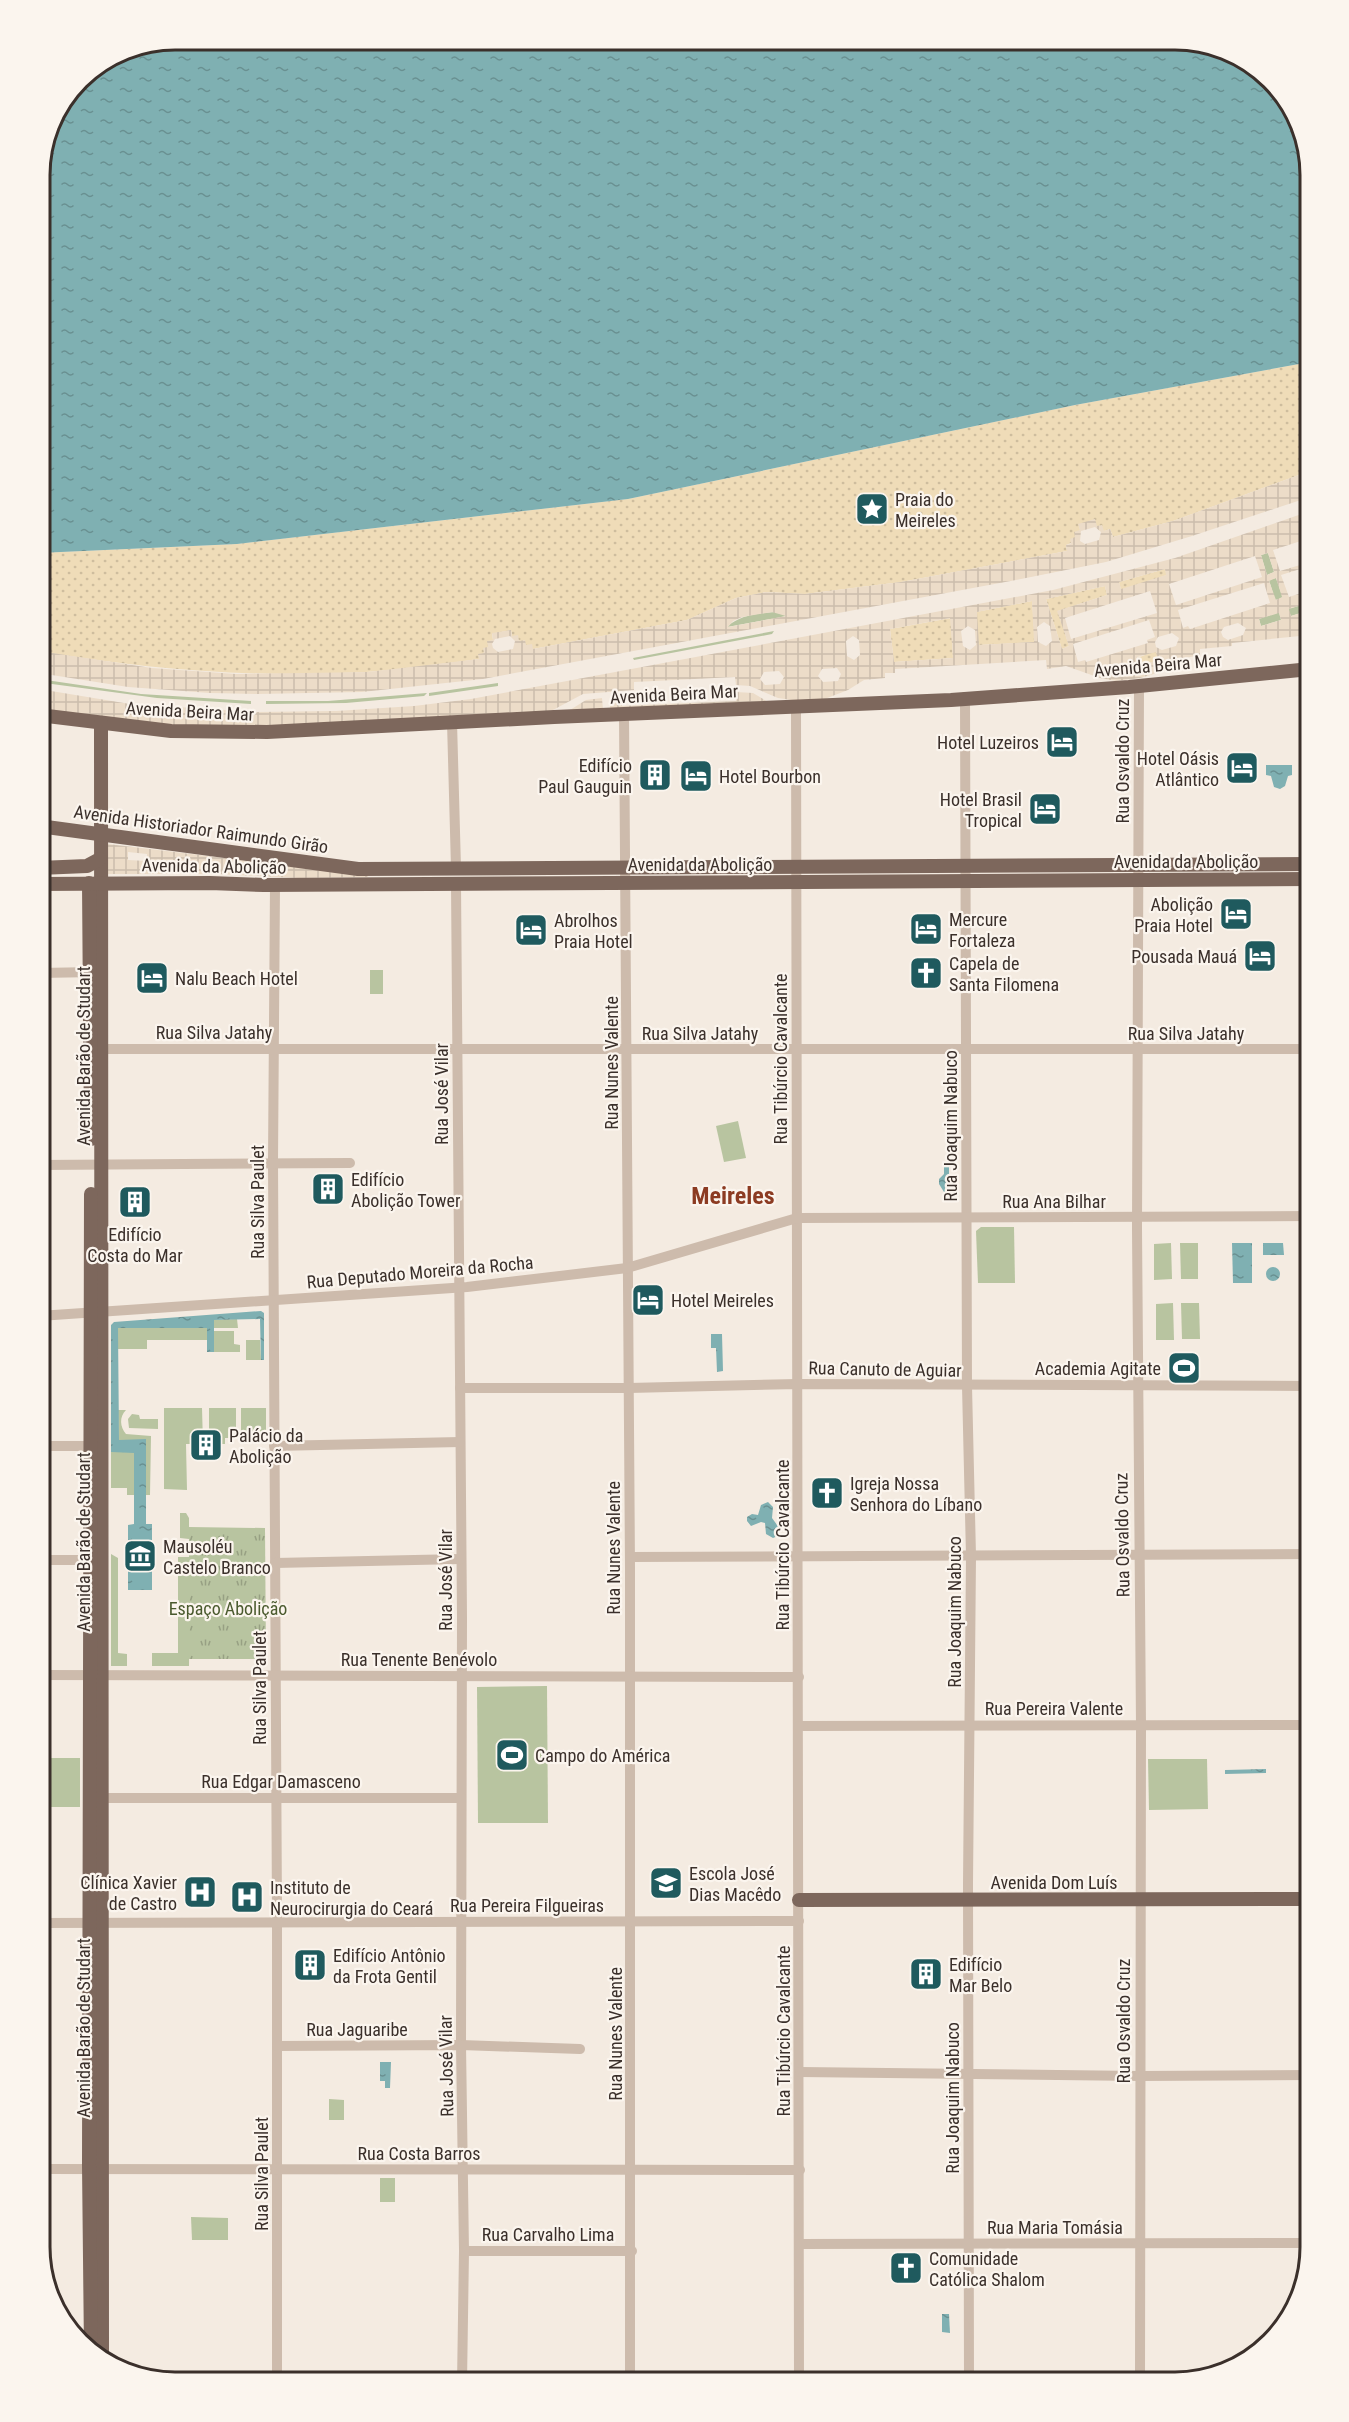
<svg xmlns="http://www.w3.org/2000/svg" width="1349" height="2422" viewBox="0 0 1349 2422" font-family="'Roboto Condensed',sans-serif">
	<defs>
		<pattern id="sand-dots" width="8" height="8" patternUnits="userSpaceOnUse" patternTransform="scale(1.5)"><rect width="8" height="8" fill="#efdcb8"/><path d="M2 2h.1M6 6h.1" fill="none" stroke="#cebd9e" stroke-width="1.8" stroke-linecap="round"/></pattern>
		<pattern id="park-tufts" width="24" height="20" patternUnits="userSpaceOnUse" patternTransform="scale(1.5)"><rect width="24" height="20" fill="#b8c4a0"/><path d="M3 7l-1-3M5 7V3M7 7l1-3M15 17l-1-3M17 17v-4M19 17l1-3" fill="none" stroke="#97a083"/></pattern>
		<pattern id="plaza-grid" width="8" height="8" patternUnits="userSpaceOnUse" patternTransform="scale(1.5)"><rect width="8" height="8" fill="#ecdcc8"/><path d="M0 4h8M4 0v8" fill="none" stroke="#cbbdac"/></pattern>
		<pattern id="water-ripples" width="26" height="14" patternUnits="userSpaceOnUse" patternTransform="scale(1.5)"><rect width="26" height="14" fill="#7fb0b2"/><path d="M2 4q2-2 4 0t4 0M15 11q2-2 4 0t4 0" fill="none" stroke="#699091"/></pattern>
	</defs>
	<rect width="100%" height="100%" fill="#f4ebe1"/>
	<!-- grass -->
	<g fill="#b8c4a0">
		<polygon points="1268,553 1274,572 1267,575 1261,555"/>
		<polygon points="1276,578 1283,598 1275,600 1269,580"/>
		<polygon points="1308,603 1310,610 1291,616 1288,609"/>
		<path d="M776,612l11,4 -60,11c12,-12 32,-14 49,-15z"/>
		<polygon points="1279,612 1281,620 1261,626 1259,619"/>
		<polygon points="774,631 772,634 634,660 633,658"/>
		<polygon points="39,679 141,694 251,701 251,704 157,698 52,684 39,682"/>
		<polygon points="498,683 498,686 429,696 429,693"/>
		<polygon points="427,693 424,696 346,703 266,704 266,701 328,701"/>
		<rect x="370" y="970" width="13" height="24"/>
		<polygon points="738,1121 746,1158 724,1162 716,1126"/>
		<polygon points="981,1227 1014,1227 1015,1283 978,1283 976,1231"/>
		<polygon points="1171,1243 1172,1279 1154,1280 1154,1244"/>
		<polygon points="1180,1243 1198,1243 1198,1279 1181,1279"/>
		<polygon points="1173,1303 1174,1340 1156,1340 1156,1304"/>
		<polygon points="1181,1303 1199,1303 1200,1339 1182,1339"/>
		<polygon points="237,1319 238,1328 214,1328 214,1320"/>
		<polygon points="118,1328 207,1328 207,1340 147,1340 147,1349 118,1349"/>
		<polygon points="214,1331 234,1331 234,1344 240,1345 240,1352 214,1352"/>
		<polygon points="246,1340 260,1340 261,1360 246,1360"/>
		<polygon points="164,1408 202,1408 203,1444 186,1444 187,1490 164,1489"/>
		<polygon points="209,1408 236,1408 236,1438 225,1438 225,1444 209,1444"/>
		<rect x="241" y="1408" width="25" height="30"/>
		<path d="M118,1410h8c-7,7 -6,17 0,24l25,2 -1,59h-4v-55h-27z"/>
		<polygon points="132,1414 139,1415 140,1419 158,1419 158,1429 129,1428 128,1419"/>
		<polygon points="111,1452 134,1452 134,1495 127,1495 127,1488 111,1488"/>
		<polygon points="180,1513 186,1513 189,1518 189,1539 180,1538"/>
		<polygon points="111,1554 118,1558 118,1653 127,1654 127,1666 111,1666"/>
		<polygon points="178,1557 190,1557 189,1666 152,1666 152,1653 178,1653"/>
		<polygon points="547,1686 548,1823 478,1823 477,1687"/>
		<rect x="39" y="1758" width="41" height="49"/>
		<polygon points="1148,1759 1207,1759 1208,1809 1149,1810"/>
		<polygon points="329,2099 344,2100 344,2120 329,2120"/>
		<rect x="380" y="2178" width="15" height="24"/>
		<polygon points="191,2217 228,2218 228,2240 192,2240"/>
	</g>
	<!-- sand -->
	<g fill="url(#sand-dots)">
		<path d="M1310,362v109l-137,50 -60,16 -3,-8 -6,2 -7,-5 -18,-1 1,5 -9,13 -5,2 1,6 -166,31 -96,12 -39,-2 -30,6 -49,22 -154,29 -21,-13 -1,-6 -19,4 1,6 -14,19c-37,5 -75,10 -113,13 -110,6 -218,-2 -327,-21v-98l198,-9 391,-45 447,-94z"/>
		<polygon points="1165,569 1167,575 1121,590 1119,582"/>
		<polygon points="1105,586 1107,595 1058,611 1069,646 1062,649 1046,599"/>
		<polygon points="1032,601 1035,642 978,645 976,612"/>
		<polygon points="951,618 953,658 894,662 890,629"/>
		<polygon points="1156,651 1159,660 1140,666 1137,658"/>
		<polygon points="1129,660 1132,669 1112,675 1109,667"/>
	</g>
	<!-- park -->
	<polygon fill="url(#park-tufts)" points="189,1527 265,1528 266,1659 189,1659"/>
	<!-- plaza -->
	<g fill="url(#plaza-grid)" fill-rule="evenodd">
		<path d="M1310,471v26l-118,39 -86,26 -90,18 -533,99 -121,13 -105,2 -47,-1 -82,-6 -89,-14v-22l113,17 84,6 132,-2 111,-13 -1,-5 6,-1 -1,-5 5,-1 -1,-6 6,-1 -1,-7 19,-3 1,6 6,-1 1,6 6,-1 1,5 6,-1 1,5 154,-29 49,-22 30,-6 39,2 96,-12 166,-31 -1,-6 5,-1 -1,-5 5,-2 -1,-5 6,-2 -2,-6 17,-5 2,7 5,-1 2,6 6,-2 3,8 60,-16zM1095,527l6,5 -2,8 -14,4 -5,-3 1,-10zM772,612l14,4 -58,11 5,-6 9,-4zM510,636l5,5 -2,8 -15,3 -5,-4 -1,-4 3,-5z"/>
		<path d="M1310,511v27l-37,12 7,21 30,-9v4l-29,9 8,22 21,-7v17l-2,-4 -19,6 2,7 19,-6v25l-78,8v3l-32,3v6l-20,4 -26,15 -14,4 -24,3 -16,-3 -34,-12 -19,3 -1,-9 -151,9v4h-10v5l-21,2 -16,10 -26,10 -17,2 -27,-4 -28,-12 -14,-1 -1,-8 -101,5v8l-51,4 -30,16 -15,3 -282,15h-68l-149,-18v-21l91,15 126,8 80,-1 78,-5 57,-7 582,-109 122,-32zM1268,553l6,19 -7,3 -6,-20zM1255,556l7,21 -86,28 -7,-21zM1165,569l1,6 -45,14 -2,-7zM1276,578l6,19 -6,3 -7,-19zM1264,583l6,20 -80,26 -2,-3 -5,2 -5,-18zM1105,586l2,9 -50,16 12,35 -7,3 -16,-50zM1150,591l7,22 -86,26 -6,-21zM1032,601l2,41 -55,3 -2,-33zM1279,613l2,7 -20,6 -2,-7zM950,618l3,40 -59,4 -4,-33zM1149,620l6,17 -8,3 1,3 -62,19 -1,-2 -7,2 -5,-18zM1044,622l6,4 2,15 -6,5 -8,-4 -1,-15zM1238,623l8,5 -3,7 -15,5 -5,-3 -2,-5 3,-5zM968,626l7,4 1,15 -6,5 -7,-4 -2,-15zM1172,633l7,5 -3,8 -14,4 -6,-3 -1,-5 3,-5zM853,636l6,4 1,15 -6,5 -7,-4 -1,-15zM1156,652l2,8 -18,6 -3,-9zM1129,661l2,8 -19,6 -2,-8zM837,668l4,6 -3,7 -15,1 -5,-6 4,-7zM779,671l5,6 -4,7 -15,1 -5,-6 4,-7z"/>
		<polygon points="736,692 753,693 768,702 610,710 610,698 613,698 614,703 622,702 622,706 736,701"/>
		<polygon points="602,698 603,710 570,710 586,700"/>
		<path d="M108,844l260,31v2l-70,1 -80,-4h-111l-1,-29zM128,852l19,2v7l-19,-1z"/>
	</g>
	<!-- water -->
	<g fill="url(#water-ripples)">
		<polygon points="175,39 1184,39 1257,67 1300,122 1310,175 1310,362 1075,405 628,499 237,544 39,553 39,166 49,122 79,78 123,49"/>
		<polygon points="1266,765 1292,765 1292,775 1288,776 1285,786 1280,789 1274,787 1271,776 1266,775"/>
		<polygon points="944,1164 949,1164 949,1201 944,1201 944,1192 939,1184 939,1179 944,1174"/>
		<polygon points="1232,1243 1252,1243 1252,1283 1233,1283"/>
		<polygon points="1263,1243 1283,1243 1284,1255 1263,1255"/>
		<circle cx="1273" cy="1274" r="7"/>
		<polygon points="261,1311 264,1313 264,1360 261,1360 260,1319 214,1320 214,1352 207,1352 207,1328 118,1328 119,1440 146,1439 146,1524 152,1524 152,1590 128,1590 128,1525 134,1524 134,1453 111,1452 111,1325 114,1322"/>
		<polygon points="711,1334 722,1334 723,1371 717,1372 716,1348 711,1348"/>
		<polygon points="768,1502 773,1507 772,1518 780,1529 778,1536 773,1538 766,1534 765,1523 761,1522 751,1526 747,1521 747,1517 752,1514 758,1515 761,1505"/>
		<polygon points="1266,1769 1266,1773 1225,1774 1225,1770"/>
		<polygon points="380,2062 391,2062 390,2088 385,2088 385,2081 380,2081"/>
		<polygon points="942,2314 949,2314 950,2333 942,2332"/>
	</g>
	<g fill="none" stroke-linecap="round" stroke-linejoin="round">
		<!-- minor -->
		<g stroke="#cdbbac" stroke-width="10">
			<polyline points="1307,670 1307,864"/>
			<polyline points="1139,687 1137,1229 1141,1725 1140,2383"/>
			<polyline points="965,697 967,1386 971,1556 968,1884 969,2383"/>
			<polyline points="796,707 799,2383"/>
			<polyline points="624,714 630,1569 630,2383"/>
			<polyline points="452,722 456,868"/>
			<polyline points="456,884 462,1618 461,2045 464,2251 462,2383"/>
			<polyline points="275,885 273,1162 277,1915 277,2383"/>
			<polyline points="39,973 96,972"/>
			<polyline points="96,1049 1310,1049"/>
			<polyline points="39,1165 350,1163"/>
			<polyline points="1306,1216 1307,879"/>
			<polyline points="39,1316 467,1287 627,1268 797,1218 1310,1216"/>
			<polyline points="460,1388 629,1388 798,1384 1310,1386"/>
			<polyline points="39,1446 96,1446"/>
			<polyline points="274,1446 460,1442"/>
			<polyline points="630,1557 1310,1554"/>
			<polyline points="39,1560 98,1560"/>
			<polyline points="275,1563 461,1559"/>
			<polyline points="39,1675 799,1677"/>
			<polyline points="799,1726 1310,1725"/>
			<polyline points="101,1798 461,1798"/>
			<polyline points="39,1923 799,1921"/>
			<polyline points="277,2046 461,2045 580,2049"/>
			<polyline points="800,2072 1140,2076 1310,2075"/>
			<polyline points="39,2169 800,2170"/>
			<polyline points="800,2244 1310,2243"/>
			<polyline points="464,2251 632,2251"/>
			<polyline points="1307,2256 1310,1676"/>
		</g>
		<!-- major -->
		<g stroke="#7d675c" stroke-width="14">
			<polyline points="39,715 171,731 267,732 554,717 951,700 1129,687 1310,669"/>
			<polyline points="101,723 102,2361"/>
			<polyline points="39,826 358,869 1310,864"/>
			<polyline points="39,868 87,866 100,859"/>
			<polyline points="89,883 91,1139"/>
			<polyline points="39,884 210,883 264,885 1310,879"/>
			<polyline points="799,1900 1310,1899"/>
			<polyline points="91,2351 89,2165 91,1194"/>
		</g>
	</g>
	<!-- icons -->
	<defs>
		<g id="sight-square" transform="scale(1.725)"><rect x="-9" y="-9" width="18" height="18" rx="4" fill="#1f5a5e" stroke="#fbf5ee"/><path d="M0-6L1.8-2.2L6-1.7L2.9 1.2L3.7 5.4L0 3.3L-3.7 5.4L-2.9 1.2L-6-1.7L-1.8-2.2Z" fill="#fff"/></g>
		<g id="hotel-square" transform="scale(1.725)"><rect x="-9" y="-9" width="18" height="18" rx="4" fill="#1f5a5e" stroke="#fbf5ee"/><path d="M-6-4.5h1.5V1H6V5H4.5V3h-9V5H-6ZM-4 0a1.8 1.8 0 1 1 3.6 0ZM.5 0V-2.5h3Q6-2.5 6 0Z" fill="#fff"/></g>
		<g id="building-square" transform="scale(1.725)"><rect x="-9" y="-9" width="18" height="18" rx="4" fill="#1f5a5e" stroke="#fbf5ee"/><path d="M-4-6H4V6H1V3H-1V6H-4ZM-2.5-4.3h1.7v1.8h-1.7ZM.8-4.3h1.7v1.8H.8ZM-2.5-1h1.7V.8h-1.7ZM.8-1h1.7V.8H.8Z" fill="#fff"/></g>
		<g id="church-square" transform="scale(1.725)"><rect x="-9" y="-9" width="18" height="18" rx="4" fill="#1f5a5e" stroke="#fbf5ee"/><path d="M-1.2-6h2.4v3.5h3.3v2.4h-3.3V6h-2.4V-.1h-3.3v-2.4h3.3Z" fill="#fff"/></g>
		<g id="stadium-square" transform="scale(1.725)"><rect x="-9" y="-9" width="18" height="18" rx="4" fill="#1f5a5e" stroke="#fbf5ee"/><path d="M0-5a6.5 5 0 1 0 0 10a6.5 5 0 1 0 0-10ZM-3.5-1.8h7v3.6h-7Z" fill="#fff"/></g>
		<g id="museum-square" transform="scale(1.725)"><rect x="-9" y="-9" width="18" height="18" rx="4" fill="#1f5a5e" stroke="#fbf5ee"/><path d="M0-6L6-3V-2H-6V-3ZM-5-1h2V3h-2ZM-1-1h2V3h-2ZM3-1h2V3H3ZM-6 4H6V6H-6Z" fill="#fff"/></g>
		<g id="school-square" transform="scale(1.725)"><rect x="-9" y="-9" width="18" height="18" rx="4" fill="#1f5a5e" stroke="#fbf5ee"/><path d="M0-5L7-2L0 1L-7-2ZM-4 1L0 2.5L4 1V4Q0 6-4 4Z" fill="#fff"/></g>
		<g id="hospital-square" transform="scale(1.725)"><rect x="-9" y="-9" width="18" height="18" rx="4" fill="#1f5a5e" stroke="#fbf5ee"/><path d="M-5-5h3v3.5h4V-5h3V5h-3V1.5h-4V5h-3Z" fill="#fff"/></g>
	</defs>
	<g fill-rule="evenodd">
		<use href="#sight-square" x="872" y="509"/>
		<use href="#hotel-square" x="1062" y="742"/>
		<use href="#hotel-square" x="1242" y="768"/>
		<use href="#building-square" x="655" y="775"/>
		<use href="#hotel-square" x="696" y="776"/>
		<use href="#hotel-square" x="1045" y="809"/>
		<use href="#hotel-square" x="1236" y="914"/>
		<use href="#hotel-square" x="926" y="929"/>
		<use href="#hotel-square" x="531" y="930"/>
		<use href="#hotel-square" x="1260" y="956"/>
		<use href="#church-square" x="926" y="973"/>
		<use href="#hotel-square" x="152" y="978"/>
		<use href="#building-square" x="328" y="1189"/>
		<use href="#building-square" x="135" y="1202"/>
		<use href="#hotel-square" x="648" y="1300"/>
		<use href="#stadium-square" x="1184" y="1368"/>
		<use href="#building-square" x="206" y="1445"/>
		<use href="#church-square" x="827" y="1493"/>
		<use href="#museum-square" x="140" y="1556"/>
		<use href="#stadium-square" x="512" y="1755"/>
		<use href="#school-square" x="666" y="1883"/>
		<use href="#hospital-square" x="200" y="1892"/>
		<use href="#hospital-square" x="247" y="1897"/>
		<use href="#building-square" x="310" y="1965"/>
		<use href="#building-square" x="926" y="1974"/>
		<use href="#church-square" x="906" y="2268"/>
	</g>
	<g text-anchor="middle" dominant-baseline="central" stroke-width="4.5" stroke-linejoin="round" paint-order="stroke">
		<!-- poi labels -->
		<g font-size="18" fill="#3b302b" stroke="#fbf5ee" text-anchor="start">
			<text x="895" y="499">Praia do<tspan x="895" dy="21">Meireles</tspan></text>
			<text x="1039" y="742" text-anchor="end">Hotel Luzeiros</text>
			<text x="1219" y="758" text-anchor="end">Hotel Oásis<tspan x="1219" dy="21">Atlântico</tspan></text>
			<text x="632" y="765" text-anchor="end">Edifício<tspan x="632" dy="21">Paul Gauguin</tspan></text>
			<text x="719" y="776">Hotel Bourbon</text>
			<text x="1022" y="799" text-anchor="end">Hotel Brasil<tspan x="1022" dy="21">Tropical</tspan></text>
			<text x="1213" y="904" text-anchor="end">Abolição<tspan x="1213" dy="21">Praia Hotel</tspan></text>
			<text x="949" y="919">Mercure<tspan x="949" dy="21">Fortaleza</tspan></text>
			<text x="554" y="920">Abrolhos<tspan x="554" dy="21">Praia Hotel</tspan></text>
			<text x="1237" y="956" text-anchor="end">Pousada Mauá</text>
			<text x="949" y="963">Capela de<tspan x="949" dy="21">Santa Filomena</tspan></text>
			<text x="175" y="978">Nalu Beach Hotel</text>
			<text x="351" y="1179">Edifício<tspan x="351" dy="21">Abolição Tower</tspan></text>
			<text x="135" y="1234" text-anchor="middle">Edifício<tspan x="135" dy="21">Costa do Mar</tspan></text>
			<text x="671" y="1300">Hotel Meireles</text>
			<text x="1161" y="1368" text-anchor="end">Academia Agitate</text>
			<text x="229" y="1435">Palácio da<tspan x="229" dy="21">Abolição</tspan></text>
			<text x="850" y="1483">Igreja Nossa<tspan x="850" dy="21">Senhora do Líbano</tspan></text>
			<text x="163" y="1546">Mausoléu<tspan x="163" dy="21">Castelo Branco</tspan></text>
			<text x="535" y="1755">Campo do América</text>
			<text x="689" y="1873">Escola José<tspan x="689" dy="21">Dias Macêdo</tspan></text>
			<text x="177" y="1882" text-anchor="end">Clínica Xavier<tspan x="177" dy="21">de Castro</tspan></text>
			<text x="270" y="1887">Instituto de<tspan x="270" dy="21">Neurocirurgia do Ceará</tspan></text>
			<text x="333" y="1955">Edifício Antônio<tspan x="333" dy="21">da Frota Gentil</tspan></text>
			<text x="949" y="1964">Edifício<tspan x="949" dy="21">Mar Belo</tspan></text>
			<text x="929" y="2258">Comunidade<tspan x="929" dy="21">Católica Shalom</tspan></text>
		</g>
		<!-- street labels -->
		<g font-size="18" fill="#3b302b" stroke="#fbf5ee">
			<text transform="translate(1158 665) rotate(-5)">Avenida Beira Mar</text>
			<text transform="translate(674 694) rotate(-3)">Avenida Beira Mar</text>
			<text transform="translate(190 711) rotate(3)">Avenida Beira Mar</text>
			<text transform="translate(1122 761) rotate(-90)">Rua Osvaldo Cruz</text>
			<text transform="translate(201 829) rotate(8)">Avenida Historiador Raimundo Girão</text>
			<text x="1186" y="861">Avenida da Abolição</text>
			<text x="700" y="864">Avenida da Abolição</text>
			<text transform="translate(214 866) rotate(1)">Avenida da Abolição</text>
			<text x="214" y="1032">Rua Silva Jatahy</text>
			<text x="700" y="1033">Rua Silva Jatahy</text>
			<text x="1186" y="1033">Rua Silva Jatahy</text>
			<text transform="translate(83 1056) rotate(-90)">Avenida Barão de Studart</text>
			<text transform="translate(780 1059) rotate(-90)">Rua Tibúrcio Cavalcante</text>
			<text transform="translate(611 1063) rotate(-90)">Rua Nunes Valente</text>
			<text transform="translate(441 1094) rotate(-90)">Rua José Vilar</text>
			<text transform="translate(950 1126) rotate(-90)">Rua Joaquim Nabuco</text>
			<text x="1054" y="1201">Rua Ana Bilhar</text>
			<text transform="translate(257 1202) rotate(-90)">Rua Silva Paulet</text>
			<text transform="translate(420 1272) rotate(-5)">Rua Deputado Moreira da Rocha</text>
			<text transform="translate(885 1369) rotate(1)">Rua Canuto de Aguiar</text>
			<text transform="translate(1122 1535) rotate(-91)">Rua Osvaldo Cruz</text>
			<text transform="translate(83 1542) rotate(-90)">Avenida Barão de Studart</text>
			<text transform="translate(782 1545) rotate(-90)">Rua Tibúrcio Cavalcante</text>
			<text transform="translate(613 1548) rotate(-90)">Rua Nunes Valente</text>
			<text transform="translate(445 1580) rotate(-90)">Rua José Vilar</text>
			<text transform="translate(954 1612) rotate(-90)">Rua Joaquim Nabuco</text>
			<text x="419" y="1659">Rua Tenente Benévolo</text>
			<text transform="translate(259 1688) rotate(-90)">Rua Silva Paulet</text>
			<text x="1054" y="1708">Rua Pereira Valente</text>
			<text x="281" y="1781">Rua Edgar Damasceno</text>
			<text x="1054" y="1882">Avenida Dom Luís</text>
			<text x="527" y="1905">Rua Pereira Filgueiras</text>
			<text transform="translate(1123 2021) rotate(-90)">Rua Osvaldo Cruz</text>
			<text transform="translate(83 2028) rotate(-90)">Avenida Barão de Studart</text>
			<text x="357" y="2029">Rua Jaguaribe</text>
			<text transform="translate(783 2031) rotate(-90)">Rua Tibúrcio Cavalcante</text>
			<text transform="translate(615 2034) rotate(-90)">Rua Nunes Valente</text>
			<text transform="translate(446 2066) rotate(-91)">Rua José Vilar</text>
			<text transform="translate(952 2098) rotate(-90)">Rua Joaquim Nabuco</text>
			<text x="419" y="2153">Rua Costa Barros</text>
			<text transform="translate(261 2174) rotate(-90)">Rua Silva Paulet</text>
			<text x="1055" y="2227">Rua Maria Tomásia</text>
			<text x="548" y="2234">Rua Carvalho Lima</text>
		</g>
		<!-- park labels -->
		<g font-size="18" fill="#4a5a2e" stroke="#fbf5ee">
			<text x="228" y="1608">Espaço Abolição</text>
		</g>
		<!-- district labels -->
		<g font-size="24" font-weight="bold" fill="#8c3b22" stroke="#fbf5ee">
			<text x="733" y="1196">Meireles</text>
		</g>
	</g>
	<!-- crop -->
	<path d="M0 0H1349V2422H0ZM175 50H1175A125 125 0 0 1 1300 175V2247A125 125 0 0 1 1175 2372H175A125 125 0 0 1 50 2247V175A125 125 0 0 1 175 50Z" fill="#fbf5ee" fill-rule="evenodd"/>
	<path fill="none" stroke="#3b302b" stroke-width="3" d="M175 50H1175A125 125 0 0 1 1300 175V2247A125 125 0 0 1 1175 2372H175A125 125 0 0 1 50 2247V175A125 125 0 0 1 175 50Z"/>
</svg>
